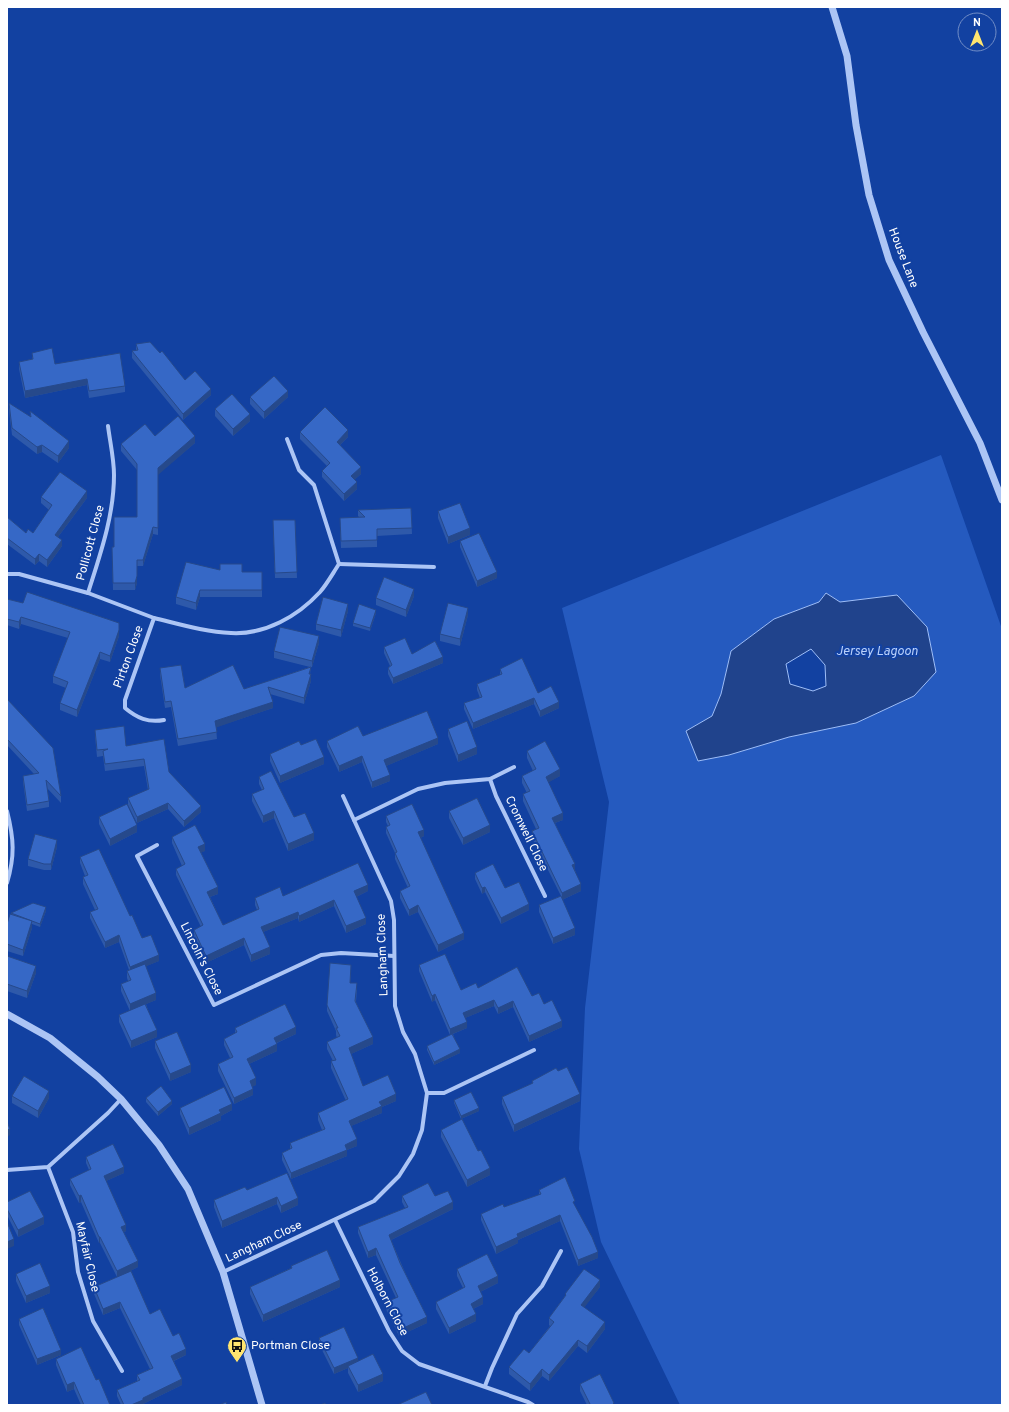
<svg xmlns="http://www.w3.org/2000/svg" width="1009" height="1412" viewBox="0 0 1009 1412" font-family="Overpass,sans-serif">
	<rect width="100%" height="100%" fill="#1241a1"/>
	<!-- green -->
	<path fill="#255abf" fill-rule="evenodd" d="M941,455l61,174v776h-322l-79,-163 -22,-93 6,-141 24,-206 -47,-194zM826,593l14,9 57,-7 17,101 -58,27 -67,14 -60,18 -31,6 -12,-30 26,-15 9,-22 10,-43 43,-32 45,-17z"/>
	<!-- water -->
	<path fill="#20438c" stroke="#9ebef8" fill-rule="evenodd" d="M826,593l14,9 57,-7 30,32 9,45 -22,24 -58,27 -67,14 -60,18 -31,6 -12,-30 26,-15 9,-22 10,-43 43,-32 45,-17zM811,649l14,16 1,21 -13,5 -23,-7 -4,-20z"/>
	<g fill="none" stroke-linecap="round" stroke-linejoin="round">
		<!-- minor -->
		<g stroke="#acc5f5" stroke-width="4">
			<polyline points="339,564 434,567"/>
			<path d="M7,574h12l69,19 66,25 -29,82v8c12,10 23,15 39,12"/>
			<path d="M88,593c12,-38 26,-77 26,-118 0,-16 -4,-33 -6,-49"/>
			<path d="M154,618c25,6 51,14 77,15 34,2 67,-17 89,-41 7,-8 13,-19 19,-28l-25,-79 -15,-15 -12,-31"/>
			<polyline points="490,779 496,796 545,896"/>
			<path d="M7,811c7,28 8,45 0,72"/>
			<polyline points="354,820 418,789 445,783 490,779 514,767"/>
			<polyline points="157,845 137,856 214,1005 321,955 341,953 394,956"/>
			<polyline points="427,1093 444,1093 534,1050"/>
			<polyline points="48,1167 73,1232 78,1272 93,1321 122,1371"/>
			<polyline points="7,1170 48,1167 108,1113 121,1099"/>
			<polyline points="335,1220 389,1331 402,1351 419,1364 528,1402 533,1405"/>
			<polyline points="223,1272 374,1201 399,1176 413,1154 422,1130 427,1093 415,1054 403,1032 395,1006 394,920 391,901 343,796"/>
			<polyline points="485,1386 492,1368 517,1314 542,1286 561,1251"/>
		</g>
		<!-- tertiary -->
		<g stroke="#acc5f5" stroke-width="7">
			<polyline points="832,7 847,56 856,125 869,195 889,260 923,332 980,443 1002,500"/>
			<polyline points="7,1014 50,1038 98,1077 121,1099 159,1145 188,1189 223,1272 262,1405"/>
		</g>
	</g>
	<!-- wall -->
	<g fill="#2e59aa">
		<polygon points="136,344 160,353 185,380 211,395 183,420 132,358 132,351 136,350"/>
		<polygon points="32,353 55,364 125,386 125,392 89,398 87,385 25,398 19,369 19,362 32,359"/>
		<polygon points="250,397 288,397 264,419 250,404"/>
		<polygon points="9,403 30,417 30,411 69,448 58,463 42,452 37,454 12,435 9,410"/>
		<polygon points="215,409 250,421 233,436 215,416"/>
		<polygon points="300,432 348,437 340,445 361,474 354,480 357,489 344,501 322,477 322,471 327,466 300,439"/>
		<polygon points="155,436 195,443 158,474 158,535 153,534 143,566 137,566 137,583 135,590 113,590 112,547 114,547 137,517 137,470 121,451 121,444"/>
		<polygon points="41,497 87,498 58,537 62,546 47,567 39,561 35,565 7,544 7,517 26,533 33,533 49,510 41,503"/>
		<polygon points="411,508 412,534 377,536 377,547 341,548 340,525 359,517 358,516 358,510"/>
		<polygon points="438,511 470,535 448,544 438,518"/>
		<polygon points="273,520 295,520 297,578 275,578"/>
		<polygon points="460,541 497,578 477,587 460,547"/>
		<polygon points="220,570 242,572 262,572 262,597 200,597 196,610 176,604 176,597"/>
		<polygon points="414,596 406,617 376,605 376,598"/>
		<polygon points="7,599 119,636 110,662 100,659 77,717 60,710 60,703 66,688 53,683 53,676 68,638 21,624 19,629 7,625"/>
		<polygon points="348,611 341,637 316,630 316,624"/>
		<polygon points="376,613 370,631 353,626 353,623"/>
		<polygon points="468,615 460,646 440,641 440,634"/>
		<polygon points="319,643 312,667 311,667 310,674 311,681 304,704 270,694 273,708 216,727 217,739 178,746 171,707 165,708 160,675 160,668 185,688 244,689 310,667 274,658 274,651"/>
		<polygon points="384,647 412,654 443,663 393,684 388,674 388,668 390,666 384,653"/>
		<polygon points="500,669 538,693 559,708 540,717 534,704 473,729 464,709 464,703 480,698 477,690 477,684 500,675"/>
		<polygon points="7,699 61,796 61,803 47,788 49,801 49,807 27,811 23,782 23,776 34,774 7,745"/>
		<polygon points="448,729 477,754 458,762 448,736"/>
		<polygon points="95,730 126,746 169,772 201,812 184,827 168,809 137,823 128,805 128,798 148,790 144,766 105,771 103,756 97,757 95,736"/>
		<polygon points="363,736 438,744 386,766 390,781 372,788 362,762 339,772 327,747 327,741"/>
		<polygon points="301,745 324,764 280,783 270,761 270,754"/>
		<polygon points="527,751 560,776 548,782 563,820 555,823 575,870 581,891 562,900 575,935 553,944 539,912 539,905 561,896 532,838 532,831 536,829 523,801 523,794 527,793 522,783 522,776 533,771 527,758"/>
		<polygon points="259,777 294,817 314,840 288,851 274,818 263,823 252,801 252,794 262,790 259,784"/>
		<polygon points="449,811 490,832 463,845 449,818"/>
		<polygon points="386,816 424,836 420,838 464,939 438,952 418,912 409,916 400,898 400,891 408,888 395,859 395,853 386,833 386,827 388,826 386,822"/>
		<polygon points="99,817 137,832 110,846 99,824"/>
		<polygon points="172,837 205,851 201,852 218,894 210,897 223,925 257,910 255,905 255,898 283,896 368,891 356,897 366,924 346,933 334,906 299,922 298,918 263,932 270,954 251,962 244,945 206,963 194,937 194,930 201,927 176,875 176,869 182,866 172,843"/>
		<polygon points="57,847 51,870 44,870 28,866 28,859"/>
		<polygon points="80,857 130,916 142,938 159,961 146,966 156,1000 146,1004 157,1037 131,1048 119,1022 119,1015 130,1011 121,991 121,984 128,981 127,978 127,971 129,970 119,942 105,948 90,918 90,912 95,910 83,884 83,877 85,876 80,863"/>
		<polygon points="475,873 505,888 529,910 501,924 485,892 482,894 475,879"/>
		<polygon points="46,911 40,927 32,924 32,928 23,956 7,951 7,924 11,914 11,913"/>
		<polygon points="7,956 36,973 27,998 7,991"/>
		<polygon points="419,965 461,990 478,988 532,996 544,1004 562,1027 529,1042 513,1007 498,1014 494,1006 465,1018 467,1028 453,1034 460,1053 434,1065 427,1050 427,1046 450,1035 435,1000 432,1002 419,971"/>
		<polygon points="351,972 350,983 357,990 356,1002 373,1044 351,1054 363,1086 396,1101 382,1107 382,1113 351,1126 357,1146 347,1150 347,1156 291,1179 282,1160 282,1153 290,1149 290,1143 322,1130 318,1120 318,1113 346,1101 331,1068 331,1061 333,1061 327,1049 327,1042 337,1038 336,1035 336,1031 327,1011 327,1005"/>
		<polygon points="235,1028 296,1034 277,1043 277,1051 249,1064 256,1085 252,1086 253,1095 234,1104 218,1071 218,1064 230,1058 224,1045 224,1039 235,1033"/>
		<polygon points="155,1041 191,1072 170,1081 155,1048"/>
		<polygon points="558,1071 580,1101 514,1132 502,1104 502,1097 532,1084 532,1081"/>
		<polygon points="12,1096 49,1098 38,1118 12,1103"/>
		<polygon points="146,1098 172,1104 158,1116 146,1102"/>
		<polygon points="454,1100 479,1111 461,1119 454,1103"/>
		<polygon points="180,1108 232,1110 221,1116 221,1120 189,1135 180,1114"/>
		<polygon points="441,1130 478,1151 490,1175 467,1187 441,1137"/>
		<polygon points="86,1157 124,1173 106,1181 126,1231 123,1233 138,1267 122,1275 150,1314 173,1336 186,1355 174,1361 182,1385 143,1404 143,1405 121,1405 117,1396 117,1390 137,1381 137,1375 150,1369 120,1308 103,1315 94,1294 94,1287 117,1277 100,1243 99,1243 81,1202 79,1203 70,1185 70,1179 89,1170 86,1163"/>
		<polygon points="247,1190 298,1198 298,1205 281,1213 277,1204 222,1228 214,1207 214,1200"/>
		<polygon points="539,1190 575,1206 598,1258 578,1266 560,1221 518,1240 518,1243 496,1254 481,1220 481,1214 504,1207 539,1195"/>
		<polygon points="402,1196 435,1196 453,1209 391,1240 427,1323 399,1336 386,1309 386,1302 396,1298 376,1255 368,1258 358,1233 358,1227 405,1208 402,1202"/>
		<polygon points="7,1202 44,1224 18,1237 7,1215"/>
		<polygon points="291,1266 340,1287 263,1322 250,1294 250,1287 291,1268"/>
		<polygon points="457,1269 498,1283 480,1292 483,1304 473,1309 476,1321 449,1334 436,1309 436,1302 463,1288 457,1276"/>
		<polygon points="16,1274 50,1293 26,1303 16,1281"/>
		<polygon points="600,1287 584,1307 605,1329 587,1353 578,1346 549,1381 542,1376 530,1391 509,1374 509,1367 529,1353 550,1326 549,1325 549,1318 565,1296 565,1294"/>
		<polygon points="19,1319 61,1355 37,1365 19,1325"/>
		<polygon points="319,1338 358,1361 383,1381 358,1392 348,1373 348,1368 334,1374 319,1344"/>
		<polygon points="56,1359 110,1405 81,1405 74,1389 67,1392 56,1365"/>
		<polygon points="580,1384 614,1405 587,1405 580,1391"/>
	</g>
	<!-- shaded-wall -->
	<g fill="#26498b">
		<polygon points="87,379 87,385 25,398 25,391"/>
		<polygon points="211,389 211,395 183,420 183,414"/>
		<polygon points="288,391 288,397 264,419 264,412"/>
		<polygon points="250,414 250,421 233,436 233,429"/>
		<polygon points="348,430 348,437 337,448 337,442"/>
		<polygon points="195,436 195,443 158,475 158,468"/>
		<polygon points="69,441 69,448 58,463 58,456"/>
		<polygon points="42,445 42,452 37,454 37,447"/>
		<polygon points="361,467 361,474 351,483 351,476"/>
		<polygon points="357,482 357,489 344,501 344,494"/>
		<polygon points="87,491 87,498 55,541 55,535"/>
		<polygon points="153,527 153,534 143,566 143,560"/>
		<polygon points="470,528 470,535 448,544 448,537"/>
		<polygon points="62,540 62,546 47,567 47,560"/>
		<polygon points="39,554 39,561 35,565 35,559"/>
		<polygon points="497,572 497,578 477,587 477,581"/>
		<polygon points="137,576 137,583 135,590 135,583"/>
		<polygon points="414,589 414,596 406,617 406,610"/>
		<polygon points="200,590 200,597 196,610 196,603"/>
		<polygon points="348,604 348,611 341,637 341,630"/>
		<polygon points="468,608 468,615 460,646 460,639"/>
		<polygon points="376,610 376,613 370,631 370,628"/>
		<polygon points="21,617 21,624 19,629 19,622"/>
		<polygon points="119,630 119,636 110,662 110,656"/>
		<polygon points="319,636 319,643 312,667 312,661"/>
		<polygon points="100,652 100,659 77,717 77,710"/>
		<polygon points="443,657 443,663 393,684 393,678"/>
		<polygon points="311,674 311,681 304,704 304,698"/>
		<polygon points="534,698 534,704 473,729 473,723"/>
		<polygon points="273,702 273,708 215,728 215,721"/>
		<polygon points="559,702 559,708 540,717 540,711"/>
		<polygon points="438,738 438,744 384,767 384,760"/>
		<polygon points="477,747 477,754 458,762 458,755"/>
		<polygon points="362,756 362,762 339,772 339,766"/>
		<polygon points="324,757 324,764 280,783 280,776"/>
		<polygon points="560,769 560,776 546,784 546,777"/>
		<polygon points="390,775 390,781 372,788 372,782"/>
		<polygon points="168,803 168,809 137,823 137,817"/>
		<polygon points="201,806 201,812 184,827 184,821"/>
		<polygon points="274,811 274,818 263,823 263,816"/>
		<polygon points="563,813 563,820 552,824 552,818"/>
		<polygon points="137,825 137,832 110,846 110,839"/>
		<polygon points="490,825 490,832 463,845 463,838"/>
		<polygon points="424,830 424,836 418,839 418,832"/>
		<polygon points="314,833 314,840 288,851 288,844"/>
		<polygon points="57,840 57,847 51,870 51,864"/>
		<polygon points="205,844 205,851 198,854 198,847"/>
		<polygon points="575,864 575,871 572,865"/>
		<polygon points="581,884 581,891 562,900 562,893"/>
		<polygon points="368,885 368,891 354,898 354,891"/>
		<polygon points="218,887 218,894 207,898 207,892"/>
		<polygon points="485,887 485,892 482,894 482,888"/>
		<polygon points="334,900 334,906 299,922 299,916"/>
		<polygon points="529,904 529,910 501,924 501,918"/>
		<polygon points="418,905 418,912 409,916 409,910"/>
		<polygon points="46,907 46,911 40,927 40,924"/>
		<polygon points="298,912 298,918 261,933 261,927"/>
		<polygon points="366,918 366,924 346,933 346,926"/>
		<polygon points="32,921 32,928 23,956 23,950"/>
		<polygon points="575,928 575,935 553,944 553,938"/>
		<polygon points="464,933 464,939 438,952 438,945"/>
		<polygon points="119,935 119,942 105,948 105,942"/>
		<polygon points="244,938 244,945 206,963 206,956"/>
		<polygon points="270,947 270,954 251,962 251,955"/>
		<polygon points="159,955 159,961 130,973 130,967"/>
		<polygon points="36,966 36,973 27,998 27,991"/>
		<polygon points="156,993 156,1000 130,1011 130,1004"/>
		<polygon points="435,994 435,1000 432,1002 432,996"/>
		<polygon points="494,1000 494,1006 463,1019 463,1013"/>
		<polygon points="513,1001 513,1007 498,1014 498,1008"/>
		<polygon points="562,1021 562,1027 529,1042 529,1036"/>
		<polygon points="467,1022 467,1028 450,1035 450,1029"/>
		<polygon points="296,1027 296,1034 274,1044 274,1038"/>
		<polygon points="157,1030 157,1037 131,1048 131,1041"/>
		<polygon points="373,1037 373,1044 349,1055 349,1048"/>
		<polygon points="277,1044 277,1051 247,1065 247,1059"/>
		<polygon points="460,1049 460,1053 434,1065 434,1062"/>
		<polygon points="191,1065 191,1072 170,1081 170,1074"/>
		<polygon points="256,1078 256,1085 250,1088 250,1081"/>
		<polygon points="253,1089 253,1095 234,1104 234,1098"/>
		<polygon points="49,1091 49,1098 38,1118 38,1111"/>
		<polygon points="396,1094 396,1101 382,1107 382,1113 349,1127 349,1121 379,1102"/>
		<polygon points="580,1094 580,1101 514,1132 514,1125"/>
		<polygon points="172,1101 172,1104 158,1116 158,1112"/>
		<polygon points="232,1104 232,1110 221,1116 221,1120 189,1135 189,1128 219,1110"/>
		<polygon points="479,1108 479,1111 461,1119 461,1116"/>
		<polygon points="10,1129 10,1135 7,1137 7,1130"/>
		<polygon points="357,1139 357,1146 347,1150 347,1156 291,1179 291,1173 345,1145"/>
		<polygon points="124,1167 124,1173 104,1182 104,1176"/>
		<polygon points="490,1168 490,1175 467,1187 467,1180"/>
		<polygon points="81,1195 81,1202 79,1203 79,1196"/>
		<polygon points="277,1197 277,1204 222,1228 222,1221"/>
		<polygon points="298,1198 298,1205 281,1213 281,1206"/>
		<polygon points="453,1202 453,1209 389,1241 389,1235"/>
		<polygon points="560,1215 560,1221 518,1240 518,1243 496,1254 496,1247 517,1234"/>
		<polygon points="44,1217 44,1224 18,1237 18,1230"/>
		<polygon points="126,1225 126,1231 121,1234 121,1227"/>
		<rect x="99" y="1237" width="1" height="6"/>
		<polygon points="14,1239 14,1246 7,1249 7,1242"/>
		<polygon points="376,1248 376,1255 368,1258 368,1252"/>
		<polygon points="598,1252 598,1258 578,1266 578,1260"/>
		<polygon points="138,1261 138,1267 117,1278 117,1271"/>
		<polygon points="498,1276 498,1283 478,1293 478,1286"/>
		<polygon points="340,1280 340,1287 263,1322 263,1315"/>
		<polygon points="600,1280 600,1287 581,1312 581,1305"/>
		<polygon points="50,1286 50,1293 26,1303 26,1296"/>
		<polygon points="483,1297 483,1304 471,1310 471,1304"/>
		<polygon points="120,1302 120,1308 103,1315 103,1309"/>
		<polygon points="476,1314 476,1321 449,1334 449,1328"/>
		<polygon points="427,1317 427,1323 399,1336 399,1330"/>
		<polygon points="605,1322 605,1329 587,1353 587,1346"/>
		<polygon points="578,1340 578,1346 549,1381 549,1375"/>
		<polygon points="186,1349 186,1355 171,1362 171,1356"/>
		<polygon points="61,1350 61,1355 37,1365 37,1359"/>
		<polygon points="358,1358 358,1364 348,1366 348,1368 334,1374 334,1368"/>
		<polygon points="542,1369 542,1376 530,1391 530,1384"/>
		<polygon points="383,1374 383,1381 358,1392 358,1385"/>
		<polygon points="182,1379 182,1385 143,1404 143,1405 131,1405 143,1398"/>
		<polygon points="74,1382 74,1389 67,1392 67,1385"/>
	</g>
	<!-- building -->
	<g fill="#3668c6" stroke="#26498b">
		<polygon points="150,342 160,353 162,351 185,380 195,371 211,389 183,414 132,351 138,350 136,344"/>
		<polygon points="52,348 55,364 120,353 125,386 89,391 87,379 25,391 19,362 33,359 32,353"/>
		<polygon points="274,376 288,391 264,412 250,397"/>
		<polygon points="232,394 250,414 233,429 215,409"/>
		<polygon points="9,403 31,417 30,411 69,441 58,456 42,445 37,447 12,428"/>
		<polygon points="325,407 348,430 337,442 361,467 351,476 357,482 344,494 322,471 330,463 300,432"/>
		<polygon points="178,416 195,436 158,468 158,528 153,527 143,560 137,560 137,576 135,583 113,583 112,547 114,547 114,517 137,517 137,464 121,444 145,424 155,436"/>
		<polygon points="60,472 87,491 55,535 62,540 47,560 39,554 35,559 7,538 7,517 26,533 28,529 33,533 52,505 41,497"/>
		<polygon points="460,503 470,528 448,537 438,511"/>
		<polygon points="411,508 412,528 377,529 377,540 341,541 340,518 365,517 358,510"/>
		<polygon points="273,520 295,520 297,572 275,573"/>
		<polygon points="479,533 497,572 477,581 460,541"/>
		<polygon points="186,562 220,570 220,564 242,564 242,572 262,572 262,590 200,590 196,603 176,597"/>
		<polygon points="384,577 414,589 406,610 376,598"/>
		<polygon points="27,592 119,623 119,630 110,656 100,652 77,710 60,703 68,682 53,676 70,632 21,617 19,622 7,619 7,599 23,603"/>
		<polygon points="323,597 348,604 341,630 316,624"/>
		<polygon points="448,603 468,608 460,639 440,634"/>
		<polygon points="359,604 376,610 370,628 353,623"/>
		<polygon points="280,627 319,636 312,661 274,651"/>
		<polygon points="405,638 412,654 435,641 443,657 393,678 388,668 392,665 384,647"/>
		<polygon points="522,658 538,693 551,686 559,702 540,711 534,698 473,723 464,703 482,697 477,684 502,674 500,669"/>
		<polygon points="181,665 185,688 233,665 244,689 311,667 309,674 311,674 304,698 268,687 273,702 215,721 217,732 178,739 171,701 165,702 160,668"/>
		<polygon points="7,699 53,748 61,796 46,780 49,801 27,805 23,776 39,773 7,739"/>
		<polygon points="427,711 438,738 384,760 390,775 372,782 362,756 339,766 327,741 358,726 363,736"/>
		<polygon points="467,721 477,747 458,755 448,729"/>
		<polygon points="124,726 126,746 164,739 169,772 201,806 184,821 168,803 137,817 128,798 149,789 144,759 105,764 103,751 108,749 97,750 95,730"/>
		<polygon points="316,739 324,757 280,776 270,754 299,741 301,745"/>
		<polygon points="545,741 560,769 546,777 563,813 552,818 575,864 572,865 581,884 562,893 532,831 539,828 523,794 530,791 522,776 536,769 527,751"/>
		<polygon points="271,771 294,817 305,813 314,833 288,844 274,811 263,816 252,794 264,789 259,777"/>
		<polygon points="477,798 490,825 463,838 449,811"/>
		<polygon points="127,804 137,825 110,839 99,817"/>
		<polygon points="412,804 424,830 418,832 464,933 438,945 418,905 409,910 400,891 410,886 395,853 397,852 386,827 390,825 386,816"/>
		<polygon points="195,825 205,844 198,847 218,887 207,892 223,925 259,909 255,898 280,887 283,896 358,863 368,885 354,891 366,918 346,926 334,900 299,916 298,912 261,927 270,947 251,955 244,938 206,956 194,930 203,925 176,869 185,864 172,837"/>
		<polygon points="35,834 57,840 51,864 44,864 28,859"/>
		<polygon points="99,849 130,916 132,915 142,938 151,935 159,955 130,967 119,935 105,942 90,912 98,909 83,877 88,875 80,857"/>
		<polygon points="493,864 505,888 519,882 529,904 501,918 485,887 482,888 475,873"/>
		<polygon points="561,896 575,928 553,938 539,905"/>
		<polygon points="33,903 46,907 40,924 11,913"/>
		<polygon points="10,914 32,921 23,950 7,944 7,924"/>
		<polygon points="445,954 461,990 476,983 478,988 517,967 532,996 539,993 544,1004 552,1000 562,1021 529,1036 513,1001 498,1008 494,1000 463,1013 467,1022 450,1029 435,994 432,996 419,965"/>
		<polygon points="7,956 36,966 27,991 7,984"/>
		<polygon points="330,963 351,965 350,983 357,983 355,1001 373,1037 349,1048 363,1086 388,1075 396,1094 379,1102 382,1106 349,1121 357,1139 345,1145 347,1150 291,1173 282,1153 292,1148 290,1143 325,1129 318,1113 348,1099 331,1061 336,1060 327,1042 340,1036 336,1028 338,1028 327,1005"/>
		<polygon points="145,964 156,993 130,1004 121,984 131,980 127,971"/>
		<polygon points="145,1004 157,1030 131,1041 119,1015"/>
		<polygon points="285,1004 296,1027 274,1038 277,1044 247,1059 256,1078 250,1081 253,1089 234,1098 218,1064 233,1057 224,1039 237,1032 235,1028"/>
		<polygon points="177,1032 191,1065 170,1074 155,1041"/>
		<polygon points="452,1034 460,1049 434,1062 427,1046"/>
		<polygon points="567,1067 580,1094 514,1125 502,1097 533,1083 532,1081 556,1068 558,1071"/>
		<polygon points="24,1076 49,1091 38,1111 12,1096"/>
		<polygon points="161,1086 172,1101 158,1112 146,1098"/>
		<polygon points="224,1087 232,1104 219,1110 221,1113 189,1128 180,1108"/>
		<polygon points="471,1092 479,1108 461,1116 454,1100"/>
		<polygon points="462,1119 478,1151 481,1150 490,1168 467,1180 441,1130"/>
		<polygon points="7,1122 10,1129 7,1130"/>
		<polygon points="113,1144 124,1167 104,1176 126,1225 121,1227 138,1261 117,1271 100,1237 99,1237 81,1195 79,1196 70,1179 91,1169 86,1157"/>
		<polygon points="287,1173 298,1198 281,1206 277,1197 222,1221 214,1200 245,1187 247,1190"/>
		<polygon points="565,1177 575,1201 573,1202 592,1237 598,1252 578,1260 560,1215 517,1234 518,1237 496,1247 481,1214 503,1204 504,1207 541,1194 539,1190"/>
		<polygon points="428,1183 435,1196 448,1191 453,1202 389,1235 400,1263 427,1317 399,1330 386,1302 398,1297 376,1248 368,1252 358,1227 408,1207 402,1196"/>
		<polygon points="30,1191 44,1217 18,1230 7,1209 7,1202"/>
		<polygon points="7,1222 14,1239 7,1242"/>
		<polygon points="327,1250 340,1280 263,1315 250,1287 292,1268 291,1266"/>
		<polygon points="487,1254 498,1276 478,1286 483,1297 471,1304 476,1314 449,1328 436,1302 465,1287 457,1269"/>
		<polygon points="40,1263 50,1286 26,1296 16,1274"/>
		<polygon points="584,1269 600,1280 581,1305 605,1322 587,1346 578,1340 549,1375 542,1369 530,1384 509,1367 524,1349 529,1353 554,1322 549,1318 566,1295 565,1294"/>
		<polygon points="131,1271 150,1314 160,1309 173,1336 179,1333 186,1349 171,1356 182,1379 143,1398 143,1400 131,1405 124,1405 117,1390 140,1380 137,1375 153,1368 120,1302 103,1309 94,1287"/>
		<polygon points="43,1308 61,1350 37,1359 19,1319"/>
		<polygon points="344,1327 358,1358 334,1368 319,1338"/>
		<polygon points="81,1347 96,1380 99,1379 110,1405 84,1405 74,1382 67,1385 56,1359"/>
		<polygon points="373,1354 383,1374 358,1385 348,1366"/>
		<polygon points="600,1374 614,1403 613,1404 613,1405 589,1405 590,1404 580,1384"/>
		<polygon points="426,1392 432,1405 397,1405"/>
		<polygon points="226,1402 227,1405 219,1405"/>
		<polygon points="325,1403 326,1405 320,1405"/>
	</g>
	<!-- icons -->
	<defs>
		<g id="bus-pin" transform="scale(1)"><path d="M0 17L-7.5 6A9.5 9.5 0 1 1 7.5 6Z" fill="#ffe56f" stroke="#1241a1"/><path d="M-5-6H5V4H4V6H2V4H-2V6H-4V4H-5ZM-3.5-4V0h7V-4ZM-3.5 1.2v1.5H-2V1.2ZM2 1.2v1.5H3.5V1.2Z" fill="#111"/></g>
	</defs>
	<g fill-rule="evenodd">
		<use href="#bus-pin" x="237" y="1346"/>
	</g>
	<g text-anchor="middle" dominant-baseline="central" stroke-width="4" stroke-linejoin="round" paint-order="stroke">
		<!-- street labels -->
		<g font-size="12" fill="#fff" stroke="#1241a1">
			<text transform="translate(903 258) rotate(69)">House Lane</text>
			<text transform="translate(91 543) rotate(-75)">Pollicott Close</text>
			<text transform="translate(129 657) rotate(-70)">Pirton Close</text>
			<text transform="translate(526 834) rotate(64)">Cromwell Close</text>
			<text transform="translate(383 955) rotate(-92)">Langham Close</text>
			<text transform="translate(201 959) rotate(63)">Lincoln's Close</text>
			<text transform="translate(264 1242) rotate(-25)">Langham Close</text>
			<text transform="translate(87 1257) rotate(77)">Mayfair Close</text>
			<text transform="translate(387 1302) rotate(62)">Holborn Close</text>
		</g>
		<!-- poi labels -->
		<g font-size="12" fill="#fff" stroke="#1241a1" text-anchor="start">
			<text x="251" y="1346">Portman Close</text>
		</g>
		<!-- water labels -->
		<g font-size="13" font-style="italic" fill="#b9d0fb" stroke="#1241a1">
			<text x="877" y="652">Jersey Lagoon</text>
		</g>
	</g>
	<!-- border -->
	<rect width="1009" height="1412" fill="none" stroke="#ffffff" stroke-width="16"/>
	<!-- north arrow -->
	<g transform="translate(977 32)"><circle r="19" fill="#1241a1" stroke="#718dc7"/>
	<path d="M0-3L7 15L0 10L-7 15Z" fill="#ffe56f"/>
	<text y="-6" font-size="11" font-weight="bold" text-anchor="middle" fill="#ffffff">N</text>
	</g>
</svg>
